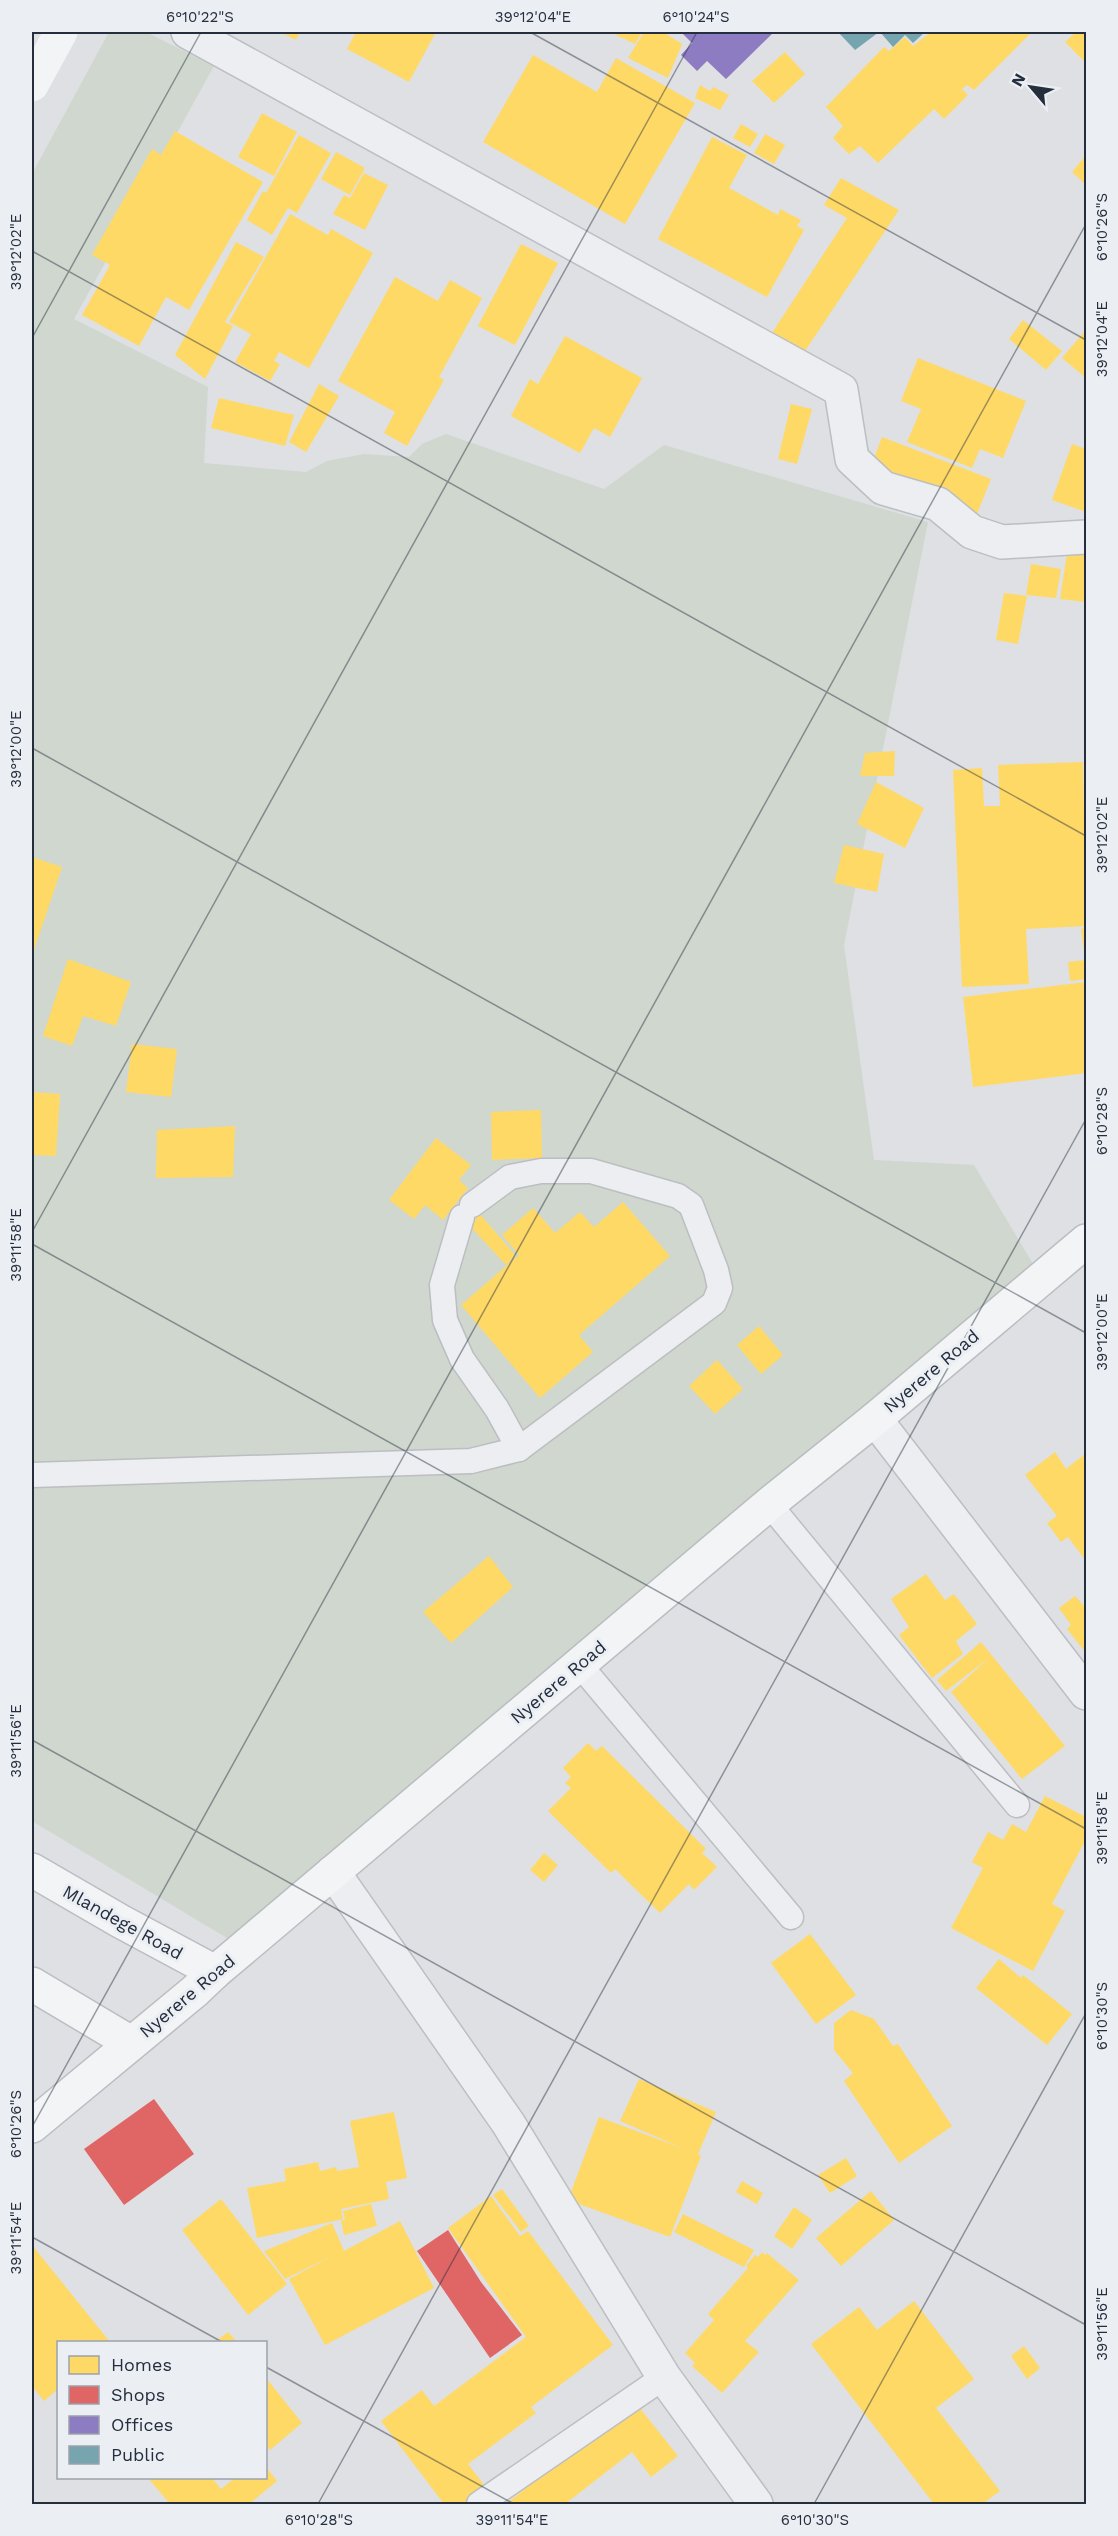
<svg xmlns="http://www.w3.org/2000/svg" width="1118" height="2536" viewBox="0 0 1118 2536" font-family="'Work Sans',sans-serif">
	<rect width="100%" height="100%" fill="#dee0e3"/>
	<!-- green -->
	<polygon fill="#cfd7ce" points="109,32 146,32 214,66 74,319 208,387 204,463 306,472 327,461 364,454 409,457 422,444 446,434 604,489 664,445 928,522 844,945 874,1160 974,1165 1036,1269 232,1941 32,1821 32,174"/>
	<!-- homes -->
	<g fill="#ffd966">
		<polygon points="280,32 300,32 296,40"/>
		<polygon points="356,32 436,32 409,82 347,49"/>
		<polygon points="610,32 642,32 635,44"/>
		<polygon points="644,32 668,32 666,34 682,44 668,78 628,58"/>
		<polygon points="931,32 1032,32 974,90 967,85 962,89 968,95 944,119 934,109 878,163 860,146 849,154 833,138 843,126 826,107 884,47 889,51 905,37 913,46"/>
		<polygon points="1076,32 1086,32 1086,63 1065,42"/>
		<polygon points="785,52 805,74 774,103 752,81"/>
		<polygon points="533,55 597,92 616,58 695,103 625,224 483,142"/>
		<polygon points="700,85 710,91 713,87 729,95 720,110 695,98"/>
		<polygon points="262,113 297,132 274,176 238,157"/>
		<polygon points="741,124 758,134 750,147 733,138"/>
		<polygon points="175,131 263,182 189,310 166,297 139,346 82,315 110,265 92,255 152,149 161,155"/>
		<polygon points="765,134 785,145 774,164 754,153"/>
		<polygon points="299,135 331,153 297,213 288,208 272,235 247,220 263,191 266,193"/>
		<polygon points="712,137 747,155 729,188 778,215 780,209 801,220 797,226 804,230 767,297 658,239"/>
		<polygon points="336,152 365,168 350,195 321,179"/>
		<polygon points="1086,155 1086,185 1072,172"/>
		<polygon points="364,173 388,185 365,230 333,214 344,195 350,198"/>
		<polygon points="841,178 899,210 805,351 772,333 847,218 824,205"/>
		<polygon points="290,214 328,235 331,229 373,253 309,368 279,352 274,361 280,364 270,381 235,362 251,334 229,322"/>
		<polygon points="236,242 264,257 225,322 233,326 205,379 175,355"/>
		<polygon points="521,244 558,263 515,345 478,326"/>
		<polygon points="395,277 438,301 450,280 482,298 439,377 444,380 407,446 384,433 395,412 338,381"/>
		<polygon points="1023,320 1062,351 1046,370 1009,339"/>
		<polygon points="1085,331 1086,333 1086,378 1062,358"/>
		<polygon points="565,336 642,378 610,437 594,428 580,453 511,416 530,379 538,384"/>
		<polygon points="918,358 1026,401 1003,458 980,449 972,468 907,442 921,409 901,401"/>
		<polygon points="319,384 339,396 306,452 289,442"/>
		<polygon points="219,398 294,415 285,446 211,428"/>
		<polygon points="791,404 812,409 797,464 778,459"/>
		<polygon points="882,437 991,479 977,514 869,472"/>
		<polygon points="1072,444 1086,449 1086,512 1052,500"/>
		<polygon points="1069,540 1086,543 1086,602 1060,599"/>
		<polygon points="1031,564 1061,569 1056,598 1026,595"/>
		<polygon points="1004,593 1027,596 1018,644 996,640"/>
		<polygon points="895,751 894,776 860,776 865,753"/>
		<polygon points="1083,762 1086,926 1026,929 1029,984 962,987 953,770 982,768 984,806 1000,806 998,765"/>
		<polygon points="876,782 924,808 905,848 857,824"/>
		<polygon points="844,845 884,854 877,892 834,883"/>
		<polygon points="32,857 62,867 32,956"/>
		<polygon points="1086,928 1086,979 1070,981 1068,962 1085,960 1081,929"/>
		<polygon points="68,959 131,982 116,1026 83,1016 72,1046 43,1036"/>
		<polygon points="1086,982 1086,1073 973,1087 963,997"/>
		<polygon points="132,1044 177,1049 171,1097 126,1092"/>
		<polygon points="32,1092 60,1094 56,1156 32,1155"/>
		<polygon points="541,1110 542,1158 492,1160 491,1112"/>
		<polygon points="235,1126 233,1177 156,1178 157,1130"/>
		<polygon points="436,1138 471,1165 459,1180 468,1188 443,1220 425,1205 414,1219 389,1200"/>
		<polygon points="467,1199 516,1256 506,1265 456,1211"/>
		<polygon points="623,1202 670,1256 579,1335 593,1352 540,1398 461,1305 519,1255 502,1235 533,1208 555,1233 580,1212 594,1227"/>
		<polygon points="759,1326 783,1355 761,1374 737,1345"/>
		<polygon points="717,1360 743,1389 715,1414 689,1386"/>
		<polygon points="1055,1452 1066,1469 1086,1453 1086,1561 1068,1537 1061,1542 1047,1523 1057,1516 1025,1475"/>
		<polygon points="489,1556 513,1587 451,1643 423,1612"/>
		<polygon points="926,1574 945,1600 954,1594 977,1624 956,1641 963,1654 932,1678 899,1635 909,1627 891,1599"/>
		<polygon points="1075,1596 1086,1608 1086,1653 1067,1629 1071,1625 1059,1608"/>
		<polygon points="981,1642 1065,1746 1022,1779 951,1692 989,1658 946,1691 937,1680"/>
		<polygon points="588,1743 596,1751 602,1746 706,1849 702,1853 717,1867 694,1890 689,1884 660,1913 615,1869 611,1873 548,1811 571,1788 565,1783 571,1777 563,1768"/>
		<polygon points="1045,1796 1086,1817 1086,1839 1052,1904 1065,1911 1033,1971 951,1928 983,1868 972,1862 988,1832 1003,1840 1012,1824 1026,1832"/>
		<polygon points="544,1853 558,1865 544,1882 530,1870"/>
		<polygon points="810,1934 856,1995 816,2024 771,1963"/>
		<polygon points="999,1959 1021,1978 1023,1975 1072,2014 1047,2045 976,1988"/>
		<polygon points="851,2010 874,2019 893,2046 898,2044 952,2126 899,2163 844,2081 853,2073 834,2050 834,2023"/>
		<polygon points="639,2079 716,2112 698,2154 701,2156 670,2237 568,2200 599,2117 682,2148 620,2121"/>
		<polygon points="394,2112 407,2178 386,2182 389,2199 341,2209 343,2219 257,2238 247,2188 286,2181 284,2169 318,2162 320,2171 336,2167 337,2171 359,2167 350,2121"/>
		<polygon points="846,2158 857,2176 830,2193 818,2175"/>
		<polygon points="742,2181 763,2193 757,2204 736,2192"/>
		<polygon points="502,2189 529,2226 521,2232 493,2195"/>
		<polygon points="871,2191 894,2220 841,2266 816,2238"/>
		<polygon points="491,2196 520,2236 528,2231 613,2345 531,2407 536,2413 468,2464 488,2490 468,2504 444,2504 381,2421 422,2390 434,2406 526,2337 448,2228"/>
		<polygon points="221,2199 287,2284 248,2315 182,2230"/>
		<polygon points="371,2204 377,2226 344,2235 341,2220 345,2220 343,2211"/>
		<polygon points="794,2207 812,2220 792,2249 774,2236"/>
		<polygon points="683,2214 754,2250 744,2267 674,2232"/>
		<polygon points="400,2221 434,2288 325,2345 289,2279 332,2256 285,2279 264,2251 332,2223 344,2251"/>
		<polygon points="32,2245 110,2342 58,2342 58,2389 44,2401 32,2386"/>
		<polygon points="762,2252 765,2255 767,2253 799,2280 745,2341 759,2352 722,2393 692,2366 695,2363 685,2353 714,2320 708,2314 748,2268 746,2266 755,2255 758,2257"/>
		<polygon points="914,2301 974,2379 936,2408 1000,2491 982,2504 934,2504 811,2344 859,2307 877,2330"/>
		<polygon points="228,2332 237,2342 215,2342"/>
		<polygon points="1024,2346 1040,2368 1027,2379 1011,2356"/>
		<polygon points="266,2378 302,2423 270,2450 266,2444"/>
		<polygon points="635,2402 678,2456 651,2477 632,2452 565,2504 509,2504 507,2503"/>
		<polygon points="266,2467 277,2481 249,2504 170,2504 148,2478 212,2478 221,2489 235,2478 266,2478"/>
	</g>
	<!-- shops -->
	<g fill="#e06666">
		<polygon points="154,2099 194,2154 124,2205 84,2149"/>
		<polygon points="448,2230 481,2282 522,2335 490,2358 417,2251"/>
	</g>
	<!-- offices -->
	<polygon fill="#8e7cc3" points="681,32 774,32 726,79 707,61 697,71 681,55 692,43"/>
	<!-- public -->
	<g fill="#76a5af">
		<polygon points="838,32 879,32 855,50"/>
		<polygon points="880,32 925,32 913,43 905,35 893,47"/>
	</g>
	<g fill="none" stroke-linecap="round" stroke-linejoin="round">
		<!-- lane casing -->
		<g stroke="#bcbec1" stroke-width="27">
			<g id="lane">
				<polyline points="462,1217 442,1285 445,1320 462,1359 497,1409 519,1449 714,1303 720,1288 716,1270 691,1205 678,1196 591,1171 541,1171 510,1177 472,1205"/>
				<polyline points="32,1475 471,1461 519,1449"/>
				<polyline points="769,1504 1017,1805"/>
				<polyline points="579,1664 791,1917"/>
				<polyline points="479,2504 664,2377"/>
			</g>
		</g>
		<!-- street casing -->
		<g stroke="#bcbec1" stroke-width="36">
			<g id="street">
				<polyline points="188,32 841,390 852,459 883,488 938,504 972,532 1002,542 1086,537"/>
				<polyline points="875,1419 1086,1693"/>
				<polyline points="333,1872 508,2123 664,2377 756,2504"/>
			</g>
		</g>
		<!-- primary casing -->
		<g stroke="#babdc1" stroke-width="36">
			<g id="primary">
				<polyline points="32,1870 120,1921 215,1972"/>
				<polyline points="32,1984 131,2043"/>
				<polyline points="32,2126 195,1991 215,1972 769,1504 875,1419 1086,1241"/>
			</g>
		</g>
		<!-- lane -->
		<use href="#lane" stroke="#edeef1" stroke-width="24"/>
		<!-- street -->
		<use href="#street" stroke="#edeef1" stroke-width="33"/>
		<!-- secondary -->
		<polyline stroke="#f2f4f5" stroke-width="33" points="32,85 61,32"/>
		<!-- primary -->
		<use href="#primary" stroke="#f2f4f5" stroke-width="33"/>
	</g>
	<!-- ticks -->
	<path fill="none" stroke="#252e3d" stroke-width="1.5" stroke-opacity="0.45" d="M530,32l556,308M32,251l1054,585M32,338l169,-306M32,748l1054,585M32,1232l665,-1200M32,1244l1054,585M32,1740l1054,585M32,2127l1054,-1903M32,2237l190,105M266,2367l248,137M318,2504l768,-1385M814,2504l272,-491"/>
	<g text-anchor="middle" dominant-baseline="central" stroke-width="6" stroke-linejoin="round" paint-order="stroke">
		<!-- street labels -->
		<g font-size="18" fill="#252e3d" stroke="#ebeff4">
			<text transform="translate(931 1371) rotate(-40)">Nyerere Road</text>
			<text transform="translate(558 1682) rotate(-40)">Nyerere Road</text>
			<text transform="translate(123 1922) rotate(29)">Mlandege Road</text>
			<text transform="translate(187 1996) rotate(-40)">Nyerere Road</text>
		</g>
	</g>
	<!-- border -->
	<rect width="1118" height="2536" fill="none" stroke="#ebeff4" stroke-width="66"/>
	<!-- legend -->
	<rect x="57" y="2341" width="210" height="138" fill="#ebeff4" stroke="#9ca2ab" stroke-width="1.5"/>
	<rect x="69" y="2356" width="30" height="18" fill="#ffd966" stroke="#9ca2ab" stroke-width="1.5"/>
	<text x="111" y="2371" font-size="18" fill="#252e3d">Homes</text>
	<rect x="69" y="2386" width="30" height="18" fill="#e06666" stroke="#9ca2ab" stroke-width="1.5"/>
	<text x="111" y="2401" font-size="18" fill="#252e3d">Shops</text>
	<rect x="69" y="2416" width="30" height="18" fill="#8e7cc3" stroke="#9ca2ab" stroke-width="1.5"/>
	<text x="111" y="2431" font-size="18" fill="#252e3d">Offices</text>
	<rect x="69" y="2446" width="30" height="18" fill="#76a5af" stroke="#9ca2ab" stroke-width="1.5"/>
	<text x="111" y="2461" font-size="18" fill="#252e3d">Public</text>
	<!-- north arrow -->
	<g transform="translate(1031 87) rotate(299)" stroke="#ebeff4" stroke-width="4.5" paint-order="stroke">
	<path d="M0-4.5L10 22L0 15L-10 22Z" fill="#252e3d"/>
	<text y="-9" font-size="16" font-weight="bold" text-anchor="middle" fill="#252e3d">N</text>
	</g>
	<rect x="33" y="33" width="1052" height="2470" fill="none" stroke="#252e3d" stroke-width="2"/>
	<g font-size="15" text-anchor="middle" fill="#252e3d">
		<text x="200" y="22">6°10'22"S</text>
		<text x="533" y="22">39°12'04"E</text>
		<text x="696" y="22">6°10'24"S</text>
		<text transform="translate(1102 227) rotate(-90)" y="5">6°10'26"S</text>
		<text transform="translate(16 252) rotate(-90)" y="5">39°12'02"E</text>
		<text transform="translate(1102 339) rotate(-90)" y="5">39°12'04"E</text>
		<text transform="translate(16 749) rotate(-90)" y="5">39°12'00"E</text>
		<text transform="translate(1102 835) rotate(-90)" y="5">39°12'02"E</text>
		<text transform="translate(1102 1121) rotate(-90)" y="5">6°10'28"S</text>
		<text transform="translate(16 1245) rotate(-90)" y="5">39°11'58"E</text>
		<text transform="translate(1102 1332) rotate(-90)" y="5">39°12'00"E</text>
		<text transform="translate(16 1741) rotate(-90)" y="5">39°11'56"E</text>
		<text transform="translate(1102 1828) rotate(-90)" y="5">39°11'58"E</text>
		<text transform="translate(1102 2016) rotate(-90)" y="5">6°10'30"S</text>
		<text transform="translate(16 2124) rotate(-90)" y="5">6°10'26"S</text>
		<text transform="translate(16 2238) rotate(-90)" y="5">39°11'54"E</text>
		<text transform="translate(1102 2324) rotate(-90)" y="5">39°11'56"E</text>
		<text x="319" y="2525">6°10'28"S</text>
		<text x="512" y="2525">39°11'54"E</text>
		<text x="815" y="2525">6°10'30"S</text>
	</g>
</svg>
